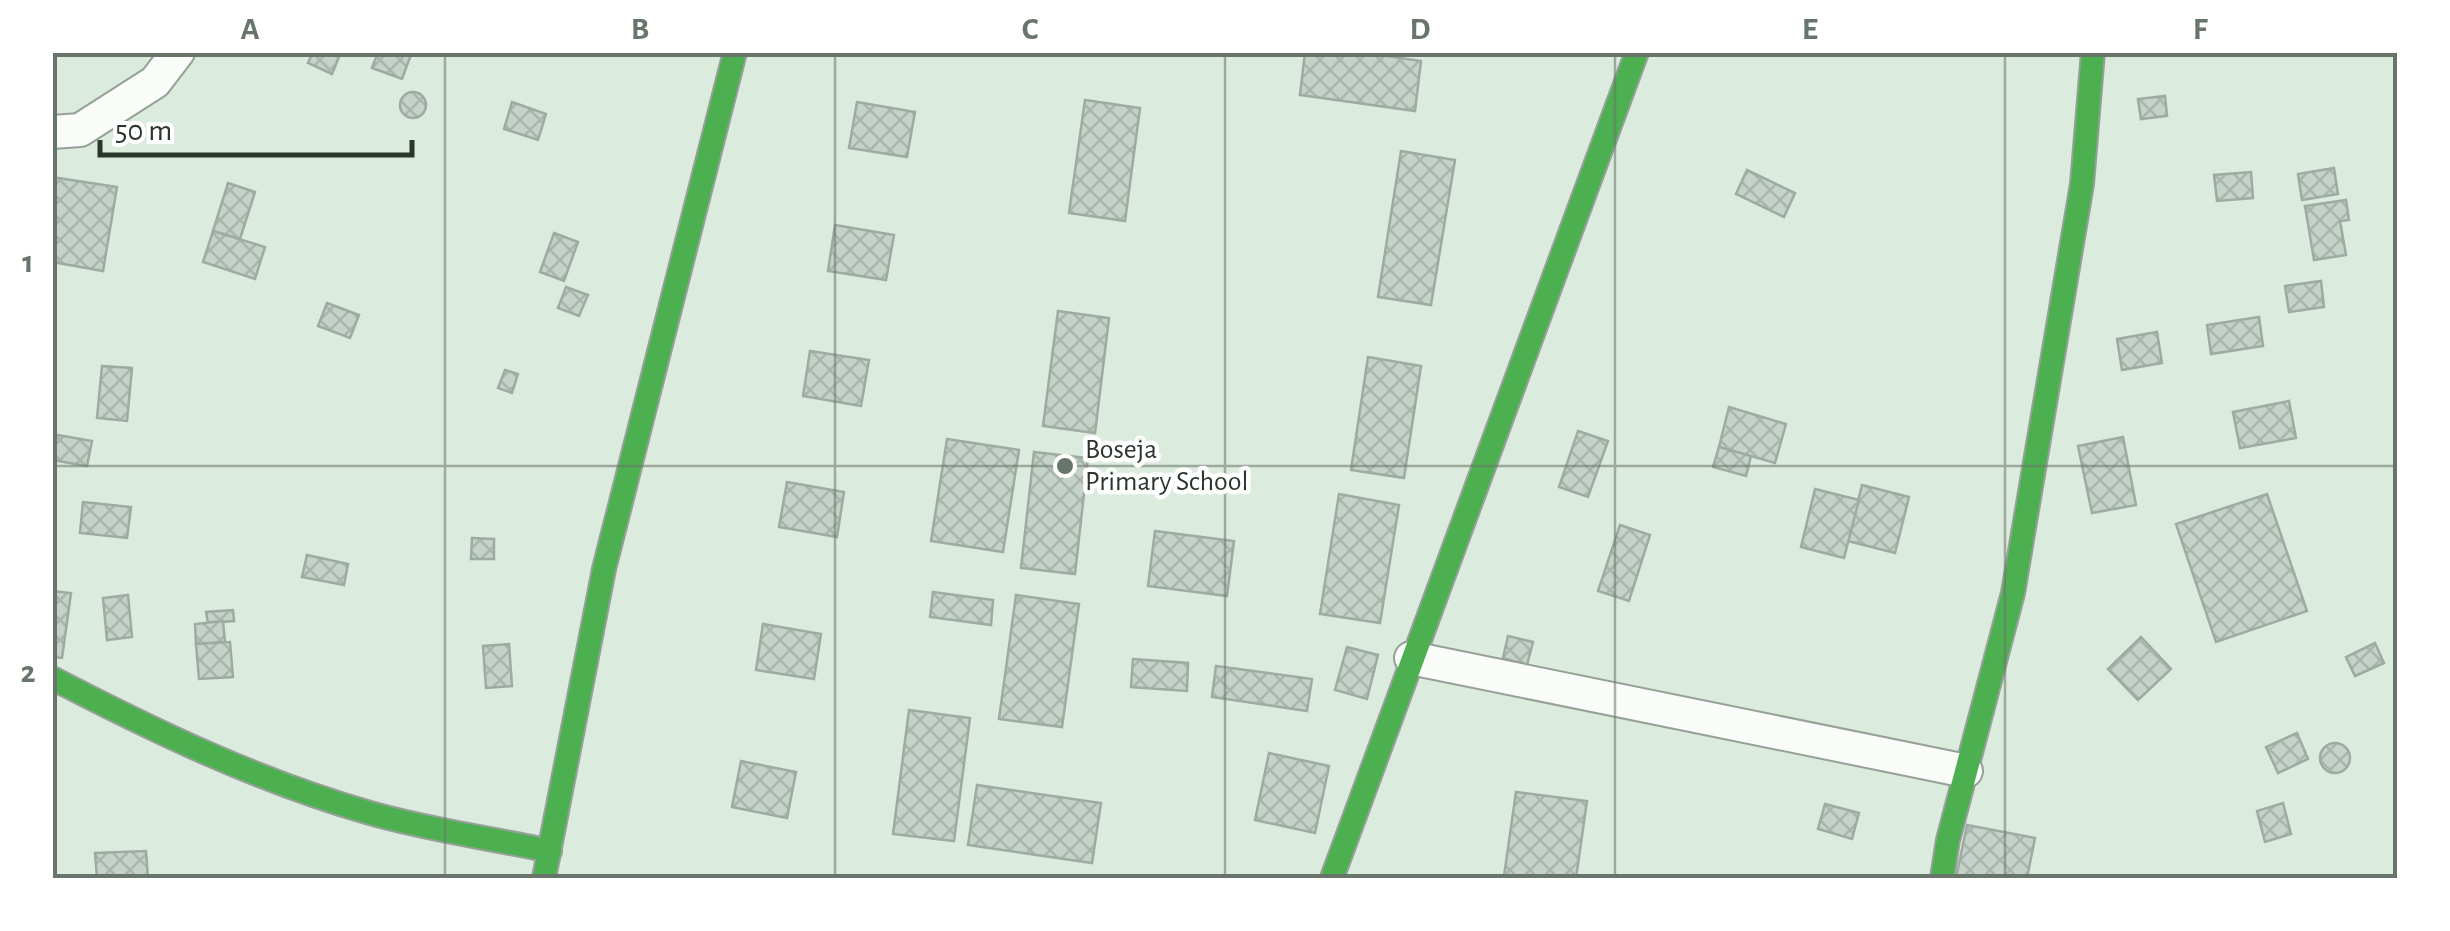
<svg xmlns="http://www.w3.org/2000/svg" width="2450" height="931" viewBox="0 0 2450 931" font-family="'Alegreya Sans',sans-serif">
	<defs>
		<pattern id="building-cross-hatch" width="8" height="8" patternUnits="userSpaceOnUse" patternTransform="scale(2.5)"><rect width="8" height="8" fill="#c4d2c9"/><path d="M0 0l8 8M0 8l8-8" fill="none" stroke="#a9b5ad"/></pattern>
	</defs>
	<rect width="100%" height="100%" fill="#dbebdd"/>
	<!-- building -->
	<g fill="url(#building-cross-hatch)" stroke="#9daca3" stroke-width="2.5">
		<polygon points="313,52 341,52 332,74 308,63"/>
		<polygon points="378,52 412,52 402,79 372,68"/>
		<polygon points="1305,52 1359,52 1421,61 1415,111 1300,95"/>
		<circle cx="413" cy="105" r="13"/>
		<polygon points="2165,96 2167,116 2141,119 2138,99"/>
		<polygon points="1085,100 1140,108 1125,221 1069,213"/>
		<polygon points="512,102 546,114 538,140 504,129"/>
		<polygon points="857,102 915,112 907,157 849,148"/>
		<polygon points="1401,151 1455,160 1431,305 1378,297"/>
		<polygon points="2334,168 2338,194 2302,200 2298,174"/>
		<polygon points="1747,170 1795,193 1784,217 1736,194"/>
		<polygon points="2251,172 2253,198 2217,201 2214,175"/>
		<polygon points="52,177 117,187 103,271 52,262"/>
		<polygon points="228,183 255,192 240,239 213,231"/>
		<polygon points="2346,200 2349,220 2340,221 2346,255 2314,260 2305,206"/>
		<polygon points="835,225 894,235 886,280 828,271"/>
		<polygon points="213,231 265,247 255,279 203,262"/>
		<polygon points="554,233 578,242 564,281 540,272"/>
		<polygon points="2321,281 2324,307 2289,312 2285,286"/>
		<polygon points="566,287 588,295 579,316 558,308"/>
		<polygon points="327,303 359,315 350,338 318,326"/>
		<polygon points="1058,311 1109,318 1095,433 1043,426"/>
		<polygon points="2259,317 2263,346 2211,354 2207,325"/>
		<polygon points="2157,332 2162,363 2122,370 2117,339"/>
		<polygon points="810,351 869,360 861,406 803,396"/>
		<polygon points="1368,357 1421,366 1404,478 1351,470"/>
		<polygon points="102,366 132,368 127,421 97,418"/>
		<polygon points="505,370 518,374 512,393 498,388"/>
		<polygon points="2289,401 2296,438 2240,448 2233,412"/>
		<polygon points="1729,407 1786,424 1775,463 1719,447"/>
		<polygon points="1578,431 1608,441 1588,497 1559,487"/>
		<polygon points="52,434 92,441 87,466 52,460"/>
		<polygon points="2123,437 2136,505 2092,513 2078,446"/>
		<polygon points="947,439 1019,450 1003,552 931,541"/>
		<polygon points="1719,447 1751,456 1746,476 1713,467"/>
		<polygon points="1034,452 1088,458 1075,574 1021,568"/>
		<polygon points="787,482 844,492 837,537 779,527"/>
		<polygon points="1862,485 1909,497 1895,553 1848,541"/>
		<polygon points="1815,489 1859,500 1844,558 1801,547"/>
		<polygon points="1339,494 1399,505 1380,623 1320,614"/>
		<polygon points="2267,494 2307,611 2216,642 2176,524"/>
		<polygon points="83,502 131,507 127,538 80,533"/>
		<polygon points="1620,525 1650,535 1629,601 1598,591"/>
		<polygon points="1155,531 1234,541 1227,596 1148,586"/>
		<polygon points="472,538 494,539 494,559 471,559"/>
		<polygon points="307,555 348,564 344,585 302,577"/>
		<polygon points="52,591 71,593 62,658 52,657"/>
		<polygon points="933,592 993,600 991,625 930,617"/>
		<polygon points="128,595 132,637 107,640 103,598"/>
		<polygon points="1016,595 1079,604 1062,727 999,719"/>
		<polygon points="233,610 234,621 208,623 206,612"/>
		<polygon points="223,621 225,642 196,644 195,624"/>
		<polygon points="763,624 821,634 814,679 756,670"/>
		<polygon points="1508,636 1533,642 1527,665 1503,658"/>
		<polygon points="2141,637 2171,669 2138,700 2108,669"/>
		<polygon points="230,642 233,677 199,679 196,644"/>
		<polygon points="2375,643 2384,663 2355,676 2346,657"/>
		<polygon points="509,644 512,686 486,688 483,646"/>
		<polygon points="1347,647 1378,655 1367,699 1335,690"/>
		<polygon points="1133,659 1188,663 1187,691 1131,687"/>
		<polygon points="1216,666 1312,679 1307,711 1212,697"/>
		<polygon points="909,710 970,718 954,841 893,834"/>
		<polygon points="2297,733 2308,759 2278,773 2266,747"/>
		<circle cx="2335" cy="758" r="15"/>
		<polygon points="1269,753 1329,766 1315,833 1255,820"/>
		<polygon points="741,761 796,772 787,818 732,807"/>
		<polygon points="977,785 1101,803 1092,863 968,845"/>
		<polygon points="1516,792 1587,801 1576,878 1504,876"/>
		<polygon points="2283,803 2291,834 2265,842 2257,811"/>
		<polygon points="1825,804 1859,813 1852,839 1818,829"/>
		<polygon points="1967,825 2035,838 2027,878 1956,878"/>
		<polygon points="146,851 148,878 97,878 95,853"/>
	</g>
	<g fill="none" stroke-linecap="round" stroke-linejoin="round">
		<!-- street casing -->
		<g stroke="#95a197" stroke-width="36">
			<g id="street">
				<polyline points="52,132 80,130 155,82 178,52"/>
				<polyline points="1411,658 1966,771"/>
			</g>
		</g>
		<!-- fast casing -->
		<g stroke="#95a197" stroke-width="26">
			<g id="fast">
				<path d="M52,678c102,53 206,103 318,135 59,17 120,25 180,38"/>
				<polyline points="544,878 604,569 735,52"/>
				<polyline points="1332,878 1637,52"/>
				<polyline points="1942,878 1948,840 2013,593 2082,184 2093,52"/>
			</g>
		</g>
		<!-- street -->
		<use href="#street" stroke="#fafcfa" stroke-width="32"/>
		<!-- fast -->
		<use href="#fast" stroke="#4caf50" stroke-width="22"/>
	</g>
	<!-- grid -->
	<path fill="none" stroke="#68756a" stroke-width="2.5" stroke-opacity="0.55" d="M445,52v826M835,52v826M1225,52v826M1615,52v826M2005,52v826M52,466h2346"/>
	<!-- markers -->
	<circle fill="#68756a" stroke="#fff" stroke-width="4" cx="1065" cy="466" r="10"/>
	<g text-anchor="middle" dominant-baseline="central" stroke-width="9" stroke-linejoin="round" paint-order="stroke">
		<!-- poi labels -->
		<g font-size="28" fill="#2a362c" stroke="#fff" text-anchor="start">
			<text x="1085" y="450">Boseja<tspan x="1085" dy="32">Primary School</tspan></text>
		</g>
	</g>
	<!-- border -->
	<rect width="2450" height="931" fill="none" stroke="#ffffff" stroke-width="110"/>
	<!-- scale -->
	<path d="M100 140v15h312v-15" fill="none" stroke="#2a362c" stroke-width="5"/>
	<text x="115" y="140" font-size="30" fill="#2a362c" stroke="#ffffff" stroke-width="8" paint-order="stroke">50 m</text>
	<rect x="55" y="55" width="2340" height="821" fill="none" stroke="#68756a" stroke-width="4"/>
	<g font-size="32" text-anchor="middle" font-weight="bold" fill="#68756a">
		<text x="250" y="39">A</text>
		<text x="640" y="39">B</text>
		<text x="1030" y="39">C</text>
		<text x="1420" y="39">D</text>
		<text x="1810" y="39">E</text>
		<text x="2200" y="39">F</text>
		<text x="28" y="272">1</text>
		<text x="28" y="682">2</text>
	</g>
</svg>
